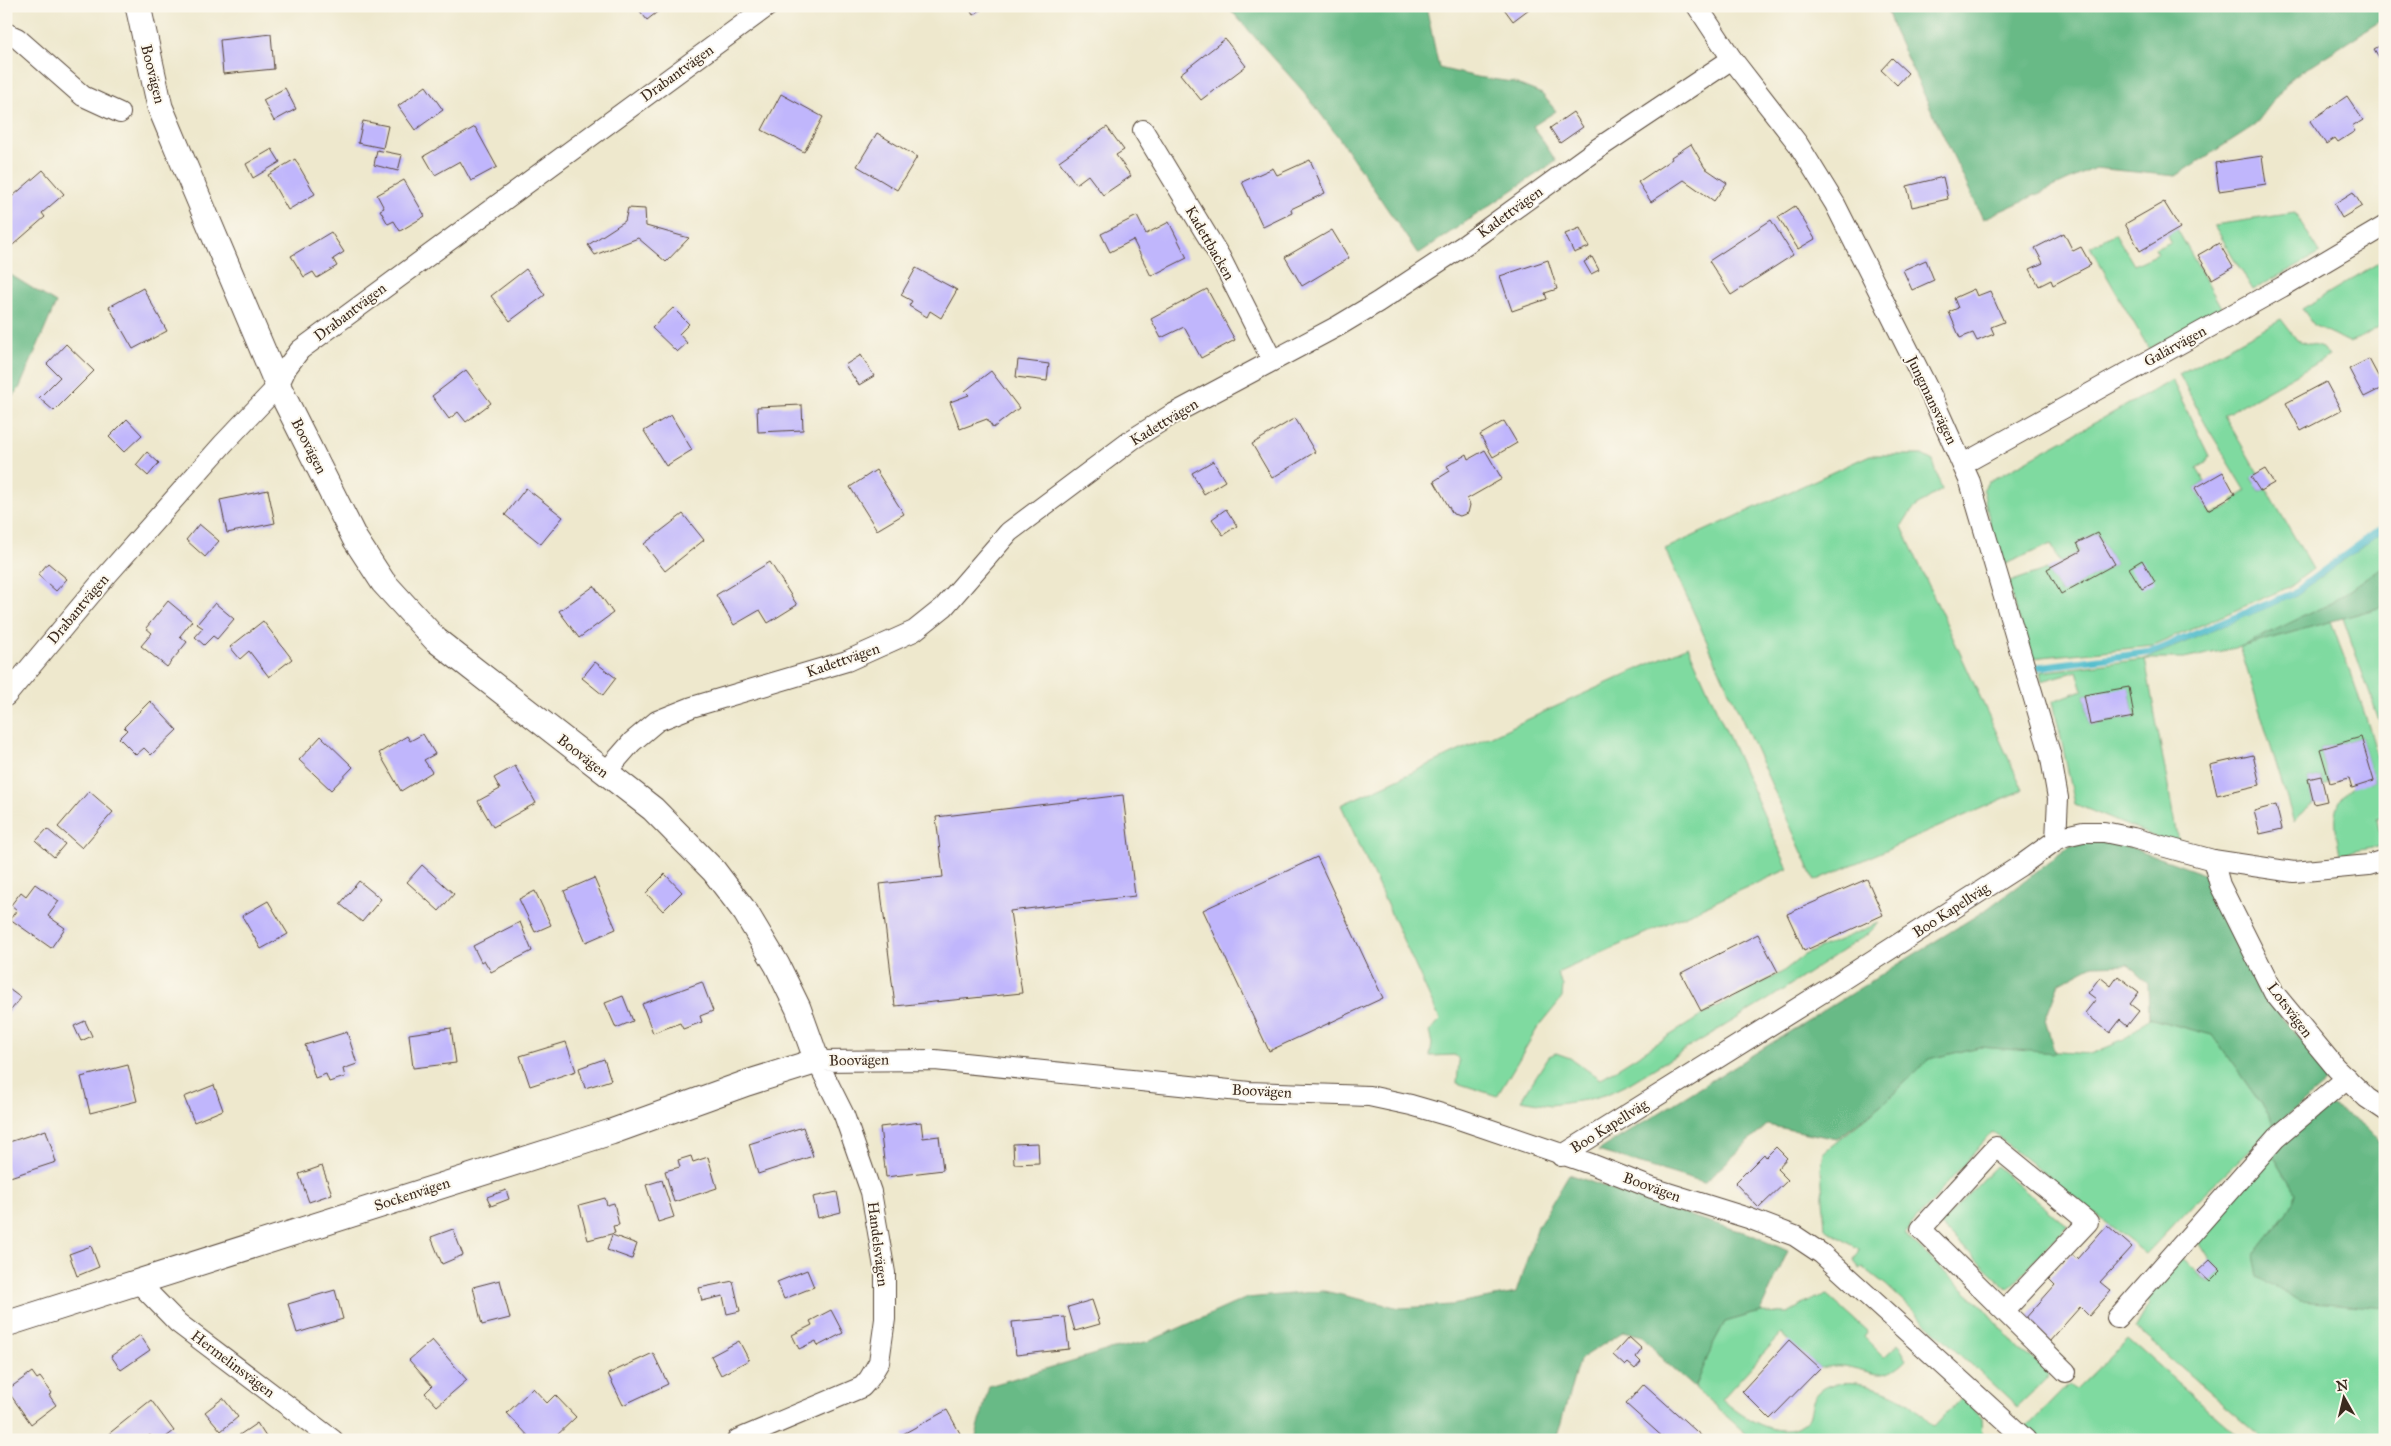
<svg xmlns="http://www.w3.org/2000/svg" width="2391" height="1446" viewBox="0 0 2391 1446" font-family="'IM FELL Great Primer',serif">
	<rect width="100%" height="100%" fill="#fbf7ec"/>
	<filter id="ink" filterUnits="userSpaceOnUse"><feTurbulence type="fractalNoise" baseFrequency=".02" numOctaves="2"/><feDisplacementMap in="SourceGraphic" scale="10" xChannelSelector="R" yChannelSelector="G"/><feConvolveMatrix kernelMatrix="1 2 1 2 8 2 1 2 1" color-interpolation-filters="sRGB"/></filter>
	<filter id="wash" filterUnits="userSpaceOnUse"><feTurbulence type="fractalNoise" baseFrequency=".0096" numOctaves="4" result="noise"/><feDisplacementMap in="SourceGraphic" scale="20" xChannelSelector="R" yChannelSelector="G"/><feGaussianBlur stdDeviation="1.12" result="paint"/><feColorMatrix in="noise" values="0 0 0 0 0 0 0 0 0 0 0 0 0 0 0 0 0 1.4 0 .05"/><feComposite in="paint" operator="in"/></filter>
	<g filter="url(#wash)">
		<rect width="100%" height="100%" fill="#eee8cd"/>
		<!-- green -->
		<g fill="#7fdaa0" stroke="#5d825f" fill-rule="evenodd">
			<polygon points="2295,213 2320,253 2253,290 2214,225"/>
			<polygon points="2177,229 2222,309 2149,349 2090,247 2115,233 2134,265 2158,254 2155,249 2171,242 2168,235"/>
			<polygon points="2385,259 2385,323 2362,337 2349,342 2313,325 2302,309"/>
			<polygon points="2281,319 2297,340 2322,348 2329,356 2224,415 2258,473 2251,478 2260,491 2266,488 2313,569 2289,587 2153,646 2032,658 2007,583 2047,569 2061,594 2115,564 2097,533 2077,543 2081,551 2060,562 2051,544 2003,565 1993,538 1983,490 1988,482 2172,380 2209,456 2206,464 2197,469 2205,482 2195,488 2211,515 2235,503 2233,500 2246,491 2206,425 2179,374"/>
			<path d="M1870,455h52l11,6 9,29c-17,10 -33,18 -40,37l121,263 -208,91 -150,-332z"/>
			<path d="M2385,530v35l-54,38 -87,43 87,-25c21,61 54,131 54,195l-8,2 5,28 -42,8c-4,-22 -11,-50 11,-66 6,-4 16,-5 23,-7l-13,-44 -41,12 10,34 -6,4 -3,-11 -13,3 6,25 -15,11 -5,7 -54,-175 -56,12h-39l33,183 -21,-4 -82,-34 -22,-103 30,-11 -6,-19 -35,10 -2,-9 105,-13 150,-63zM2129,688l5,29 -44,8 -6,-30z"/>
			<polygon points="2385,606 2385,737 2343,618"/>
			<polygon points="1688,646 1788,869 1557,973 1563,986 1562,998 1537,1029 1497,1096 1457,1083 1459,1061 1455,1055 1430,1056 1432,1044 1429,1032 1440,1020 1341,805"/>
			<polygon points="1879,923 1869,933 1769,999 1630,1083 1607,1094 1586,1100 1551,1105 1521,1100 1549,1056 1556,1053 1570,1058 1600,1079 1701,1016 1781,973 1804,955"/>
			<polygon points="2149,1018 2212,1035 2276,1125 2198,1199 2146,1254 1992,1132 1904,1234 1981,1305 2020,1350 2048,1369 2046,1379 2017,1407 1886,1285 1863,1267 1860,1269 1854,1260 1859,1249 1825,1229 1821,1169 1824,1152 1884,1103 1929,1059 1979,1047 2091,1054 2124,1040"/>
			<polygon points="2271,1151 2296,1193 2287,1212 2254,1254 2367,1305 2385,1308 2385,1440 2265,1440 2135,1328 2149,1304 2146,1293 2180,1257 2209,1282 2221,1271 2210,1260 2195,1236"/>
			<polygon points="1996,1166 2067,1226 2008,1289 1940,1225"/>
			<path d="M1827,1295l41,37 -4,5 20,20 14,-13 9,16c-25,25 -35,10 -63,6 -8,-1 -17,1 -24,2l-39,-34 -59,65c18,17 57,43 82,25 11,-8 3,-22 16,-33 21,-18 66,-4 86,10 10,6 19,18 28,26l28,-30 19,19 1,24h-229l-58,-52 18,-44 12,-22 35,-10 27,1 29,-15z"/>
			<polygon points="2128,1339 2243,1440 2036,1440 2025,1429 2069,1384 2076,1390"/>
		</g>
		<!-- forest -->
		<g fill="#67ba86" stroke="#517252">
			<polygon points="1227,6 1426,6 1439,68 1477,77 1512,82 1542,94 1556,111 1533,126 1556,161 1418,254 1339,138 1304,92"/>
			<polygon points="1886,6 2385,6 2385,18 2290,79 2255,125 2176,176 2095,168 1983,219 1894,31"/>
			<polygon points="6,272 56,303 19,389 6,403"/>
			<polygon points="2385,565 2385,606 2240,647 2331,603"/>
			<polygon points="2098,841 2130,847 2207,875 2237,944 2269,1001 2332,1077 2276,1125 2212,1035 2149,1018 2148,983 2128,964 2093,965 2059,983 2045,1019 2055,1053 1979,1047 1929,1059 1884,1103 1837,1139 1767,1125 1704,1183 1598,1151 1987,909 2070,846"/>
			<path d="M2328,1105c23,10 46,23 57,47v156l-85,-7 -42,-24 -4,-23 33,-42 9,-19 -25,-42z"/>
			<polygon points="1569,1174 1663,1208 1750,1234 1788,1251 1760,1312 1725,1322 1713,1344 1695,1388 1662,1359 1643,1336 1624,1331 1579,1360 1556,1440 975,1440 989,1386 1105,1351 1150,1341 1247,1298 1324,1291 1400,1308 1452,1305 1516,1293 1538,1226"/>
		</g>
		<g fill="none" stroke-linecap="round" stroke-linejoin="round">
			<!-- stream -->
			<polyline stroke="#53becd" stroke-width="7" points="2039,667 2152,652 2292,594 2385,526"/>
		</g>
		<g id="blocks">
			<!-- building -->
			<g fill="#c0b6fc">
				<polygon points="636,6 665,6 647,20"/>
				<polygon points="968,6 987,6 973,15"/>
				<polygon points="1502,6 1533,6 1513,21"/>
				<polygon points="271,34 274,69 223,74 220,40"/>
				<polygon points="1225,39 1246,66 1201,100 1180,74"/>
				<polygon points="2385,43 2385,67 2374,49"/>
				<polygon points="1892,58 1908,73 1897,85 1881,70"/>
				<polygon points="426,86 443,110 415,130 398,106"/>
				<polygon points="285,88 296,109 274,121 263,100"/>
				<polygon points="781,94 823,117 804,152 762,130"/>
				<polygon points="2347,96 2363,120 2352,127 2355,131 2338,142 2335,138 2326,144 2310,121"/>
				<polygon points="1573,112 1583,127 1560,143 1550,128"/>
				<polygon points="363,121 388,126 383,148 358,143"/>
				<polygon points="475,127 497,167 471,181 460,161 435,175 424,156"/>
				<polygon points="1107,127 1124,150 1116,155 1131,176 1103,195 1088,175 1076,184 1059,161"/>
				<polygon points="877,133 917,157 897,190 857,166"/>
				<polygon points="1691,144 1705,168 1727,183 1714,201 1684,180 1651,202 1638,182 1672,159 1671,157"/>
				<polygon points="272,149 280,162 253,178 246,164"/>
				<polygon points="377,150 402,155 398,171 374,165"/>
				<polygon points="2262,156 2266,184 2219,191 2215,163"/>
				<polygon points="295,159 315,194 288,210 268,175"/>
				<polygon points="1310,160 1325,193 1291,209 1292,213 1263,227 1242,182 1273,168 1277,175"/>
				<polygon points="43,170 64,194 42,213 45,217 6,251 6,202"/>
				<polygon points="1943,177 1948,199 1912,207 1907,186"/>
				<polygon points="404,180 425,216 400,231 394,221 388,224 380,210 384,208 377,195"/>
				<polygon points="2353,192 2362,206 2342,218 2334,204"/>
				<polygon points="2164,202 2180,228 2140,251 2125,224"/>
				<polygon points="1795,206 1815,239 1798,249 1778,217"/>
				<polygon points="628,208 645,209 646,226 689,238 666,262 638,238 595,255 588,245 625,221"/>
				<polygon points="1137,216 1146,234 1169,222 1187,258 1151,276 1133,240 1110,252 1101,234"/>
				<polygon points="1771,220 1793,255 1731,295 1709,261"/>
				<polygon points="1580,228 1589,247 1574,253 1565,234"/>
				<polygon points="1332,230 1349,258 1302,286 1285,257"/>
				<polygon points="331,232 344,252 333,259 337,266 317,278 313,272 304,277 291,256"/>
				<polygon points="2064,233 2073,251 2081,247 2091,265 2053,285 2051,280 2039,286 2030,269 2043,263 2035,248"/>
				<polygon points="2219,243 2233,267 2212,279 2198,255"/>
				<polygon points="1592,257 1599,270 1591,274 1584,262"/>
				<polygon points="1548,260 1557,289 1545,293 1547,299 1512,311 1500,276"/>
				<polygon points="1926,260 1934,280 1912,290 1903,270"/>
				<polygon points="916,268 957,290 941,318 930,311 927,317 909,306 912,301 901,295"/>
				<polygon points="526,269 545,295 510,321 491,296"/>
				<polygon points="143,288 167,331 133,349 109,307"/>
				<polygon points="1207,289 1235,340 1201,358 1184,327 1161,338 1151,319"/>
				<polygon points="1974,289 1977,296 1990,291 2004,322 1991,327 1994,334 1977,341 1973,333 1960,338 1949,312 1958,308 1954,298"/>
				<polygon points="673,308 689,324 679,334 687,343 677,352 652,328"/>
				<polygon points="66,344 94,371 54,411 39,398 60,377 47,364"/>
				<polygon points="861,355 874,376 859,385 845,365"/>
				<polygon points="2369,359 2384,387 2364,397 2349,369"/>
				<polygon points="1018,360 1049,364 1047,381 1016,377"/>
				<polygon points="466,370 491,403 466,422 458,412 449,419 432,396"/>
				<polygon points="991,371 1019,408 993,428 987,419 960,429 950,402 969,395 965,391"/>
				<polygon points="2326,382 2341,410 2301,431 2286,403"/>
				<polygon points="802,405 803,430 758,432 757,407"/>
				<polygon points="671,415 692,450 666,466 644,431"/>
				<polygon points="1295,418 1315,452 1272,478 1252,444"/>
				<polygon points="127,419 142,435 124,452 109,437"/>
				<polygon points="1504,421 1517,443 1493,457 1480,435"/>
				<polygon points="1485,450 1502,479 1467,499 1470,505 1468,513 1460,516 1453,514 1434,481 1450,471 1447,466 1467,454 1469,459"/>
				<polygon points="147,452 159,463 148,476 136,465"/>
				<polygon points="1213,461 1225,481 1204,494 1192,473"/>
				<polygon points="2265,469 2274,483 2260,491 2251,477"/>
				<polygon points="876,470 904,514 877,530 850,487"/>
				<polygon points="2223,472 2235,494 2208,510 2195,488"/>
				<polygon points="526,488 563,517 541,544 505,515"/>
				<polygon points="268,490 275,523 227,533 220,500"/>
				<polygon points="1226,509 1237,526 1223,535 1212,519"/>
				<polygon points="683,514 704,540 665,571 644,544"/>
				<polygon points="199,524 219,541 205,557 186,540"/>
				<polygon points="2097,533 2115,564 2061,594 2047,569 2081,551 2077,543"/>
				<polygon points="2142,560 2155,582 2142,589 2129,568"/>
				<polygon points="770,562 797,605 768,623 760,610 734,625 716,595"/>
				<polygon points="48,563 67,579 56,591 38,575"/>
				<polygon points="594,586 613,613 579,638 559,611"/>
				<polygon points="168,601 192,621 180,636 187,642 167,667 141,646 152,633 146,628"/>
				<polygon points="215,603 234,619 217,639 213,636 204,645 195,637 203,628 197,624"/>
				<polygon points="263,621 292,659 269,677 249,651 240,659 230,647"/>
				<polygon points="595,662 616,678 603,695 582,678"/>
				<polygon points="2129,687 2134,717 2090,725 2084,695"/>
				<polygon points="150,701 177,730 151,755 144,748 136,755 119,738 127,730 124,727"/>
				<polygon points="423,734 435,754 424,760 432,772 401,791 379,753 407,736 410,741"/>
				<polygon points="321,736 353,767 331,790 299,760"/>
				<polygon points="2361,737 2374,781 2352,788 2349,778 2330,783 2320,749"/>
				<polygon points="2253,755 2260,785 2217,795 2210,765"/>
				<polygon points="515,766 536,803 493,827 478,801 500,789 494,778"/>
				<polygon points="2321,776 2327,801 2314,804 2308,779"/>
				<polygon points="89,791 113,812 82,848 58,827"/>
				<polygon points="1123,795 1135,896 1010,911 1022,993 895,1006 880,884 943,877 936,817"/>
				<polygon points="2276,805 2282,829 2260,834 2254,811"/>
				<polygon points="47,829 65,844 54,857 36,841"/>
				<polygon points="1317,857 1383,998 1269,1051 1203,910"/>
				<polygon points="422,865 454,894 439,911 407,882"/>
				<polygon points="665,874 682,892 663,911 646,893"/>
				<polygon points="594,878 616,929 586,942 564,891"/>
				<polygon points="1867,879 1883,915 1804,951 1787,914"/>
				<polygon points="359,881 381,899 362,922 340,904"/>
				<polygon points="35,884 59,901 48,916 65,928 51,948 10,919 17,910 11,905 21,892 26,896"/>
				<polygon points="535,891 551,925 535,932 519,899"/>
				<polygon points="268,901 288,934 261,949 242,916"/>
				<polygon points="520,922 532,951 491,972 484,960 481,962 473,946"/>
				<polygon points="1758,934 1778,972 1701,1011 1681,973"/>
				<polygon points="2118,976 2139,992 2130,1004 2139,1011 2127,1026 2120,1020 2110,1033 2085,1013 2096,999 2088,993 2100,977 2111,986"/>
				<polygon points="702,982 713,1011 700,1016 702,1022 683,1029 680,1023 653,1033 642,1004"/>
				<polygon points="6,987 21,998 6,1016"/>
				<polygon points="623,996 633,1021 616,1028 605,1003"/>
				<polygon points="85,1021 92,1036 81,1041 74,1026"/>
				<polygon points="451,1028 456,1063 413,1068 409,1034"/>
				<polygon points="347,1032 357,1064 343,1069 345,1077 329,1082 326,1074 315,1078 305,1045"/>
				<polygon points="566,1042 576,1071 530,1086 520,1056"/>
				<polygon points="604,1059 611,1080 585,1088 579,1068"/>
				<polygon points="128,1065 137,1101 90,1113 81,1077"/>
				<polygon points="214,1085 223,1110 194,1122 184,1097"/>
				<polygon points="921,1122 923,1138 939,1136 943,1170 886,1177 880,1127"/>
				<polygon points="803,1127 813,1156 758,1174 749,1144"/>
				<polygon points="46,1130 56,1162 10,1177 6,1166 6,1143"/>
				<polygon points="1038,1143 1039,1163 1014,1164 1013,1144"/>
				<polygon points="1776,1147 1787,1158 1777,1169 1788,1180 1759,1208 1735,1183 1764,1154 1766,1157"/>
				<polygon points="691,1156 693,1162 708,1157 717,1188 674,1202 665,1171 680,1167 678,1160"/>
				<polygon points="322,1166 332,1194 309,1202 299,1174"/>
				<polygon points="662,1180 674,1217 658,1222 646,1185"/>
				<polygon points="506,1190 509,1199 491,1206 487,1197"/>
				<polygon points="837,1192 841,1212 818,1218 813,1197"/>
				<polygon points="605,1198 607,1205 614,1203 619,1225 613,1226 615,1233 588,1240 579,1205"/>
				<polygon points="2107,1225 2132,1247 2100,1282 2111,1291 2089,1316 2080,1307 2049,1342 2024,1320 2055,1285 2049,1279 2071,1254 2077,1259"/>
				<polygon points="453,1229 463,1255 442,1264 431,1237"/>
				<polygon points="612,1235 637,1244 632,1259 607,1250"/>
				<polygon points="91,1246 99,1267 77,1276 69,1254"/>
				<polygon points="2210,1260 2221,1271 2210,1282 2198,1271"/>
				<polygon points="807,1270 814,1287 784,1299 777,1282"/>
				<polygon points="500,1280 510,1318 482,1325 473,1287"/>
				<polygon points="733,1281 740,1311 727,1314 723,1296 702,1301 699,1288"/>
				<polygon points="335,1290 343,1319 297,1333 288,1304"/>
				<polygon points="1092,1300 1100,1324 1075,1331 1068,1307"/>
				<polygon points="831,1310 843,1333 818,1346 816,1341 799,1349 792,1335 812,1325 810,1321"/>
				<polygon points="1065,1317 1069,1349 1016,1355 1012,1322"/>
				<polygon points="140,1335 150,1350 121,1370 111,1356"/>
				<polygon points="1629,1337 1642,1349 1636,1357 1641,1362 1635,1369 1628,1363 1625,1366 1613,1355"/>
				<polygon points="432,1340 467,1380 437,1406 425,1393 432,1386 409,1360"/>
				<polygon points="1789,1340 1820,1368 1770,1419 1742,1391"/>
				<polygon points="739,1341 749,1360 721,1375 711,1356"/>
				<polygon points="653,1353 668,1384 623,1405 608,1374"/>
				<polygon points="32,1372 37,1379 40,1377 52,1393 49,1395 56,1405 31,1424 7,1390"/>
				<polygon points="1644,1384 1706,1440 1666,1440 1626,1404"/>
				<polygon points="533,1388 547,1403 555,1395 576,1417 552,1440 532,1440 507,1413"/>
				<polygon points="223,1398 238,1417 221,1431 205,1412"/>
				<polygon points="151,1400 174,1431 162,1440 154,1440 150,1435 144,1440 101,1440"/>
				<polygon points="947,1410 961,1435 952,1440 906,1440 903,1434"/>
				<polygon points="257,1423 268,1440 232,1440"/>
			</g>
		</g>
	</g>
	<g filter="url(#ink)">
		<use href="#blocks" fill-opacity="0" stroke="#564638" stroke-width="1"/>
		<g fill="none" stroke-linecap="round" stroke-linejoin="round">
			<!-- minor casing -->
			<g stroke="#564638" stroke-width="22">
				<g id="minor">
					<polyline points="1697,6 1732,59 1798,144 1835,204 1932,397 1970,482 2050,753 2058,798 2056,840"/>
					<polyline points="6,33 17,38 83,96 120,113"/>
					<polyline points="1143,130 1220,257 1272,360"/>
					<polyline points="1963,464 2282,287 2385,226"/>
					<polyline points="6,696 107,575 223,444 278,386 287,367 300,350 768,6"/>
					<polyline points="605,773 632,742 657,721 692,707 847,661 914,631 944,607 1009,532 1133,439 1171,415 1338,326 1378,302 1466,244 1597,149 1732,59"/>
					<polyline points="2213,860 2220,885 2274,993 2336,1068 2367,1098 2385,1110"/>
					<polyline points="1561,1156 1828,989 2020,866 2056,840 2065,836 2083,832 2104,832 2133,838 2213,860 2294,872 2369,865 2385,860"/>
					<polyline points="138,1282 178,1323 333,1440"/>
					<polyline points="2005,1310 2088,1222 1996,1147 1921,1229 2066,1372"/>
					<polyline points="2117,1318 2276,1138 2347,1078"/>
					<polyline points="737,1440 862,1387 869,1379 879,1362 885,1319 885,1273 871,1192 844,1115 817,1061 935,1060 1249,1092 1369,1096 1411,1105 1456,1118 1591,1164 1652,1188 1748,1218 1795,1236 1822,1254 2026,1440"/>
				</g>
			</g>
			<!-- tertiary casing -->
			<g stroke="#564638" stroke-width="27">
				<polyline id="tertiary" points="6,1324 611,1132 747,1083 817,1061 798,1008 777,965 746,913 714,871 653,809 436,640 383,582 355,539 278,386 186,169 160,107 138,6"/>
			</g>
			<!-- minor -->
			<use href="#minor" stroke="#fff" stroke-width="20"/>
			<!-- tertiary -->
			<use href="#tertiary" stroke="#fff" stroke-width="25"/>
		</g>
	</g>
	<g text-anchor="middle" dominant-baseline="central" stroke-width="4" stroke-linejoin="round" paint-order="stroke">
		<!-- street labels -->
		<g font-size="15" fill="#3b2a1e" stroke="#fbf7ec">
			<text transform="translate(677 73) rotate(-36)">Drabantvägen</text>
			<text transform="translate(153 74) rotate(76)">Boovägen</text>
			<text transform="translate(1510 212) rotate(-36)">Kadettvägen</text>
			<text transform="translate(1210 243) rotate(60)">Kadettbacken</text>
			<text transform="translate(350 312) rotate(-37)">Drabantvägen</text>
			<text transform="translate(2175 346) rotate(-29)">Galärvägen</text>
			<text transform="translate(1932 400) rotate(64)">Jungmansvägen</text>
			<text transform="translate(1164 422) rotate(-31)">Kadettvägen</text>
			<text transform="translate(309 446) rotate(63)">Boovägen</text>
			<text transform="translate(78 609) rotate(-50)">Drabantvägen</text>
			<text transform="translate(843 660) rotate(-19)">Kadettvägen</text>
			<text transform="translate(583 756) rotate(38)">Boovägen</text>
			<text transform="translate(1951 910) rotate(-33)">Boo Kapellväg</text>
			<text transform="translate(2290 1010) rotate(53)">Lotsvägen</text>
			<text transform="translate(859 1060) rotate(-1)">Boovägen</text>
			<text transform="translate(1262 1091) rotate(3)">Boovägen</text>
			<text transform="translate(1609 1126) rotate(-32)">Boo Kapellväg</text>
			<text transform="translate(1652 1187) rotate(20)">Boovägen</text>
			<text transform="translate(412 1194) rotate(-18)">Sockenvägen</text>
			<text transform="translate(878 1244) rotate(83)">Handelsvägen</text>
			<text transform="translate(233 1364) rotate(37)">Hermelinsvägen</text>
		</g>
	</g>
	<!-- margin -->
	<rect width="2391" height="1446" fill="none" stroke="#fbf7ec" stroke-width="25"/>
	<!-- north arrow -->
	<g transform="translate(2344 1398) rotate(352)" stroke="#fbf7ec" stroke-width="4" paint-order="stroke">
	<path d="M0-4L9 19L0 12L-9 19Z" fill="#3b2a1e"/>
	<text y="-8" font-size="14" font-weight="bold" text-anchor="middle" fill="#3b2a1e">N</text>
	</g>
</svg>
